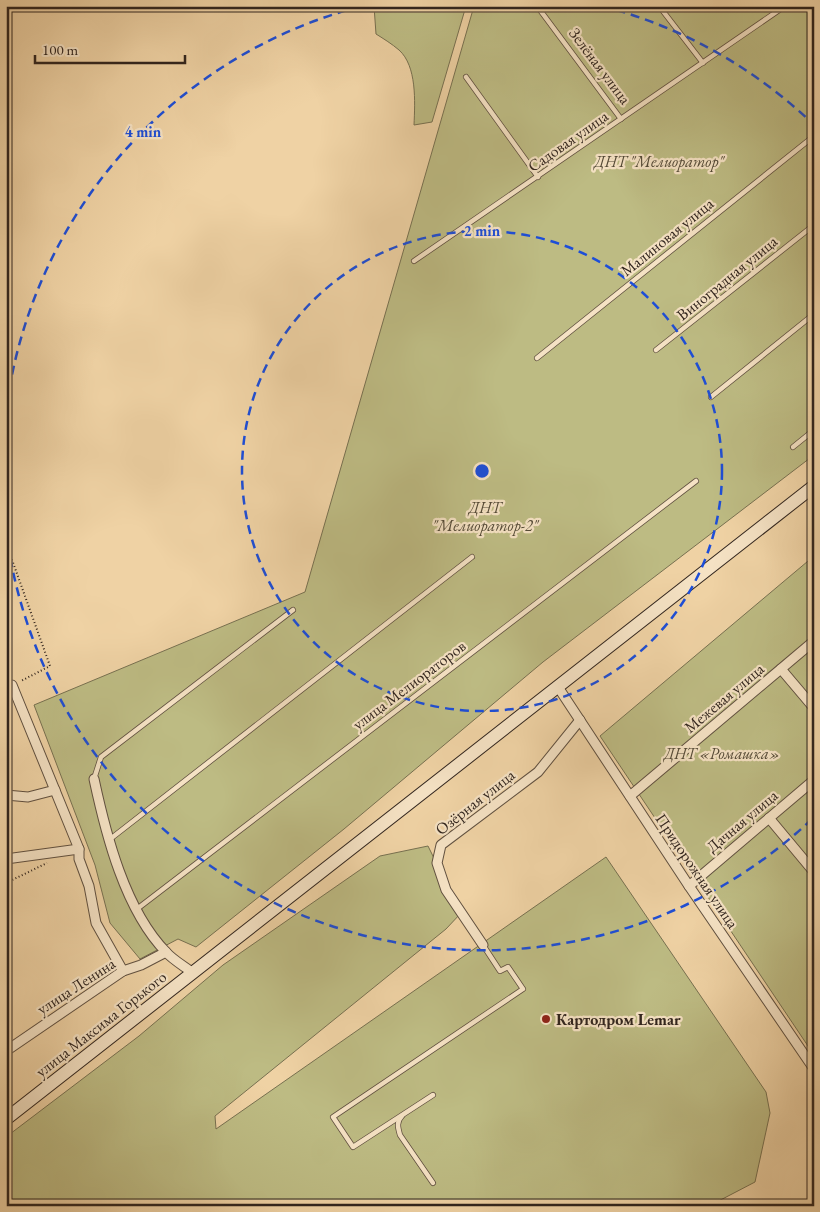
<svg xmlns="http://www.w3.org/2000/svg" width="820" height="1212" viewBox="0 0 820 1212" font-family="'EB Garamond',serif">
	<rect width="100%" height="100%" fill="#efd2a4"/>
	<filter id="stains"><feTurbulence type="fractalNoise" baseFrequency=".004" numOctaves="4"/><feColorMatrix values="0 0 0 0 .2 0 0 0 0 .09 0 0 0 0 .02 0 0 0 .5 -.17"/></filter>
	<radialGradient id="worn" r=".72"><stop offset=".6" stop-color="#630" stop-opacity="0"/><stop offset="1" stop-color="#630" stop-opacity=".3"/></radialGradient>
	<!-- green -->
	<g fill="#bdbb83" stroke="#777050">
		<path d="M374,6h92l-34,116 -18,3c1,-23 3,-59 -15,-75 -7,-6 -15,-11 -23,-16z"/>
		<polygon points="474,6 814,6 814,455 543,662 344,829 196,947 178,939 140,959 110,923 95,865 34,705 305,592"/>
		<polygon points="814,556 814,1055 600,736"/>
		<polygon points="428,846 461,913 446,929 215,1116 216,1129 606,857 766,1092 770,1113 755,1182 709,1206 6,1206 6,1137 139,1036 223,965 380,856"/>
	</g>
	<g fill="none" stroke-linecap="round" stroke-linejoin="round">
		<!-- service casing -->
		<g stroke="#605040" stroke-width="6">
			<g id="service">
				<polyline points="537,6 621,119"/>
				<polyline points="659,6 703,63"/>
				<polyline points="466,77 538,177"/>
				<polyline points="414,261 785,6"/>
				<polyline points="656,350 814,225"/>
				<polyline points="537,358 814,136"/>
				<polyline points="711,397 814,314"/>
				<polyline points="793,447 814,430"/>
				<polyline points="94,779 101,757 293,610"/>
				<polyline points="109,840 472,557"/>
				<polyline points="137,909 696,481"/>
				<polyline points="433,1095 353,1147 333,1117 523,989 508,967 500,971 483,945"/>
				<path d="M402,1116c-6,6 -4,12 -2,19l33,48"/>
			</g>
		</g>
		<!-- minor casing -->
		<g stroke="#605040" stroke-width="11">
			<g id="minor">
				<polyline points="781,669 814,708"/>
				<polyline points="12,685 79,849 79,859 89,886 96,923 123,971"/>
				<polyline points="558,687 689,886 814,1069"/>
				<path d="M94,779c12,56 31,131 72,173 7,8 18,14 27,21"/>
				<polyline points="6,795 28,797 55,790"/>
				<polyline points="630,796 814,641"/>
				<polyline points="769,818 814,872"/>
				<polyline points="6,859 79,849"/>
				<polyline points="689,886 814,780"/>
				<polyline points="483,945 446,890 437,863 441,845 538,772 580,720"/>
				<polyline points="6,1051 123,971 141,965 166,952"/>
			</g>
		</g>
		<!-- secondary casing -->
		<g stroke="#31251e" stroke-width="14">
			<polyline id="secondary" points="6,1119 814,486"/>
		</g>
		<!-- path -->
		<g stroke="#31251e" stroke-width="2" stroke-dasharray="1 2.5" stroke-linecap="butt">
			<polyline points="6,6 7,6"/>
			<polyline points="6,543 50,666 21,681"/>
			<polyline points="6,667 10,677"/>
			<polyline points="6,883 47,863"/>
		</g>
		<!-- service -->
		<use href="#service" stroke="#f5e2c4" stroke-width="4.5"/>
		<!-- minor -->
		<use href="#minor" stroke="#f5e2c4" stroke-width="9"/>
		<!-- secondary -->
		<use href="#secondary" stroke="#f5e2c4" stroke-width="12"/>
	</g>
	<!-- distance rings -->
	<g fill="none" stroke="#1d4ed8" stroke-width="2.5" stroke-dasharray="9 6">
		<circle cx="482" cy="471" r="240"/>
		<path d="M812 819A480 480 0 0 1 7 538M7 404A480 480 0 0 1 362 6M602 6A480 480 0 0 1 812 123"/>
	</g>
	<!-- markers -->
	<circle fill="#8f2418" stroke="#f5e2c4" stroke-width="2" cx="546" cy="1019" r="5"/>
	<g text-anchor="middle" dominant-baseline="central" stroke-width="4.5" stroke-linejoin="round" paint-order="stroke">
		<!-- street labels -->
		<g font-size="16" fill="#31251e" stroke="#f5e2c4">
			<text transform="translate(600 66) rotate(53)">Зелёная улица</text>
			<text transform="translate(568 141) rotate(-35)">Садовая улица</text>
			<text transform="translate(667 237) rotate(-39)">Малиновая улица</text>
			<text transform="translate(727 278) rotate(-39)">Виноградная улица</text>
			<text transform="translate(409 685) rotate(-37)">улица Мелиораторов</text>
			<text transform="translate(724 698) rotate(-40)">Межевая улица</text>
			<text transform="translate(475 802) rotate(-38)">Озёрная улица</text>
			<text transform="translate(742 821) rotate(-40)">Дачная улица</text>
			<text transform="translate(697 871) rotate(56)">Придорожная улица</text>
			<text transform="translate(76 986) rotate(-33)">улица Ленина</text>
			<text transform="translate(101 1024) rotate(-38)">улица Максима Горького</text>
		</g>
		<!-- park labels -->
		<g font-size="16" font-style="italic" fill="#544a37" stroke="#f5e2c4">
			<text x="659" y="161">ДНТ "Мелиоратор"</text>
			<text x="485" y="507">ДНТ<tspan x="485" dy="18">"Мелиоратор-2"</tspan></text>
			<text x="722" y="753">ДНТ «Ромашка»</text>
		</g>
		<!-- poi labels -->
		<g font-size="16" font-weight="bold" fill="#31251e" stroke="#f5e2c4" text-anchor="start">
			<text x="556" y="1019">Картодром Lemar</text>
		</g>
	</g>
	<circle cx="482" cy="471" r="8" fill="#1d4ed8" stroke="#f5e2c4" stroke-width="2.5"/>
	<g font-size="15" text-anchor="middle" font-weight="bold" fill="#1d4ed8" stroke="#f5e2c4" stroke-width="4.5" stroke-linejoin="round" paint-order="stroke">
		<text x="143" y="137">4 min</text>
		<text x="482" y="236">2 min</text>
	</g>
	<!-- margin -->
	<rect width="820" height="1212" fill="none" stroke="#efd2a4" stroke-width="25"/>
	<rect x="8" y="8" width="805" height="1197" fill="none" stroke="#31251e" stroke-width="2.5"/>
	<rect x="12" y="12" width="795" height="1187" fill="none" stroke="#31251e"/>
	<!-- scale -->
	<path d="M35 55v8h150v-8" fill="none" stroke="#31251e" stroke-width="2.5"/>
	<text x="42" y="55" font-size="15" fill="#31251e" stroke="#f5e2c4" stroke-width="4" paint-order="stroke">100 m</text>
	<rect width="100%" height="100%" filter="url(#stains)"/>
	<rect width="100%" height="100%" fill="url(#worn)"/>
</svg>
